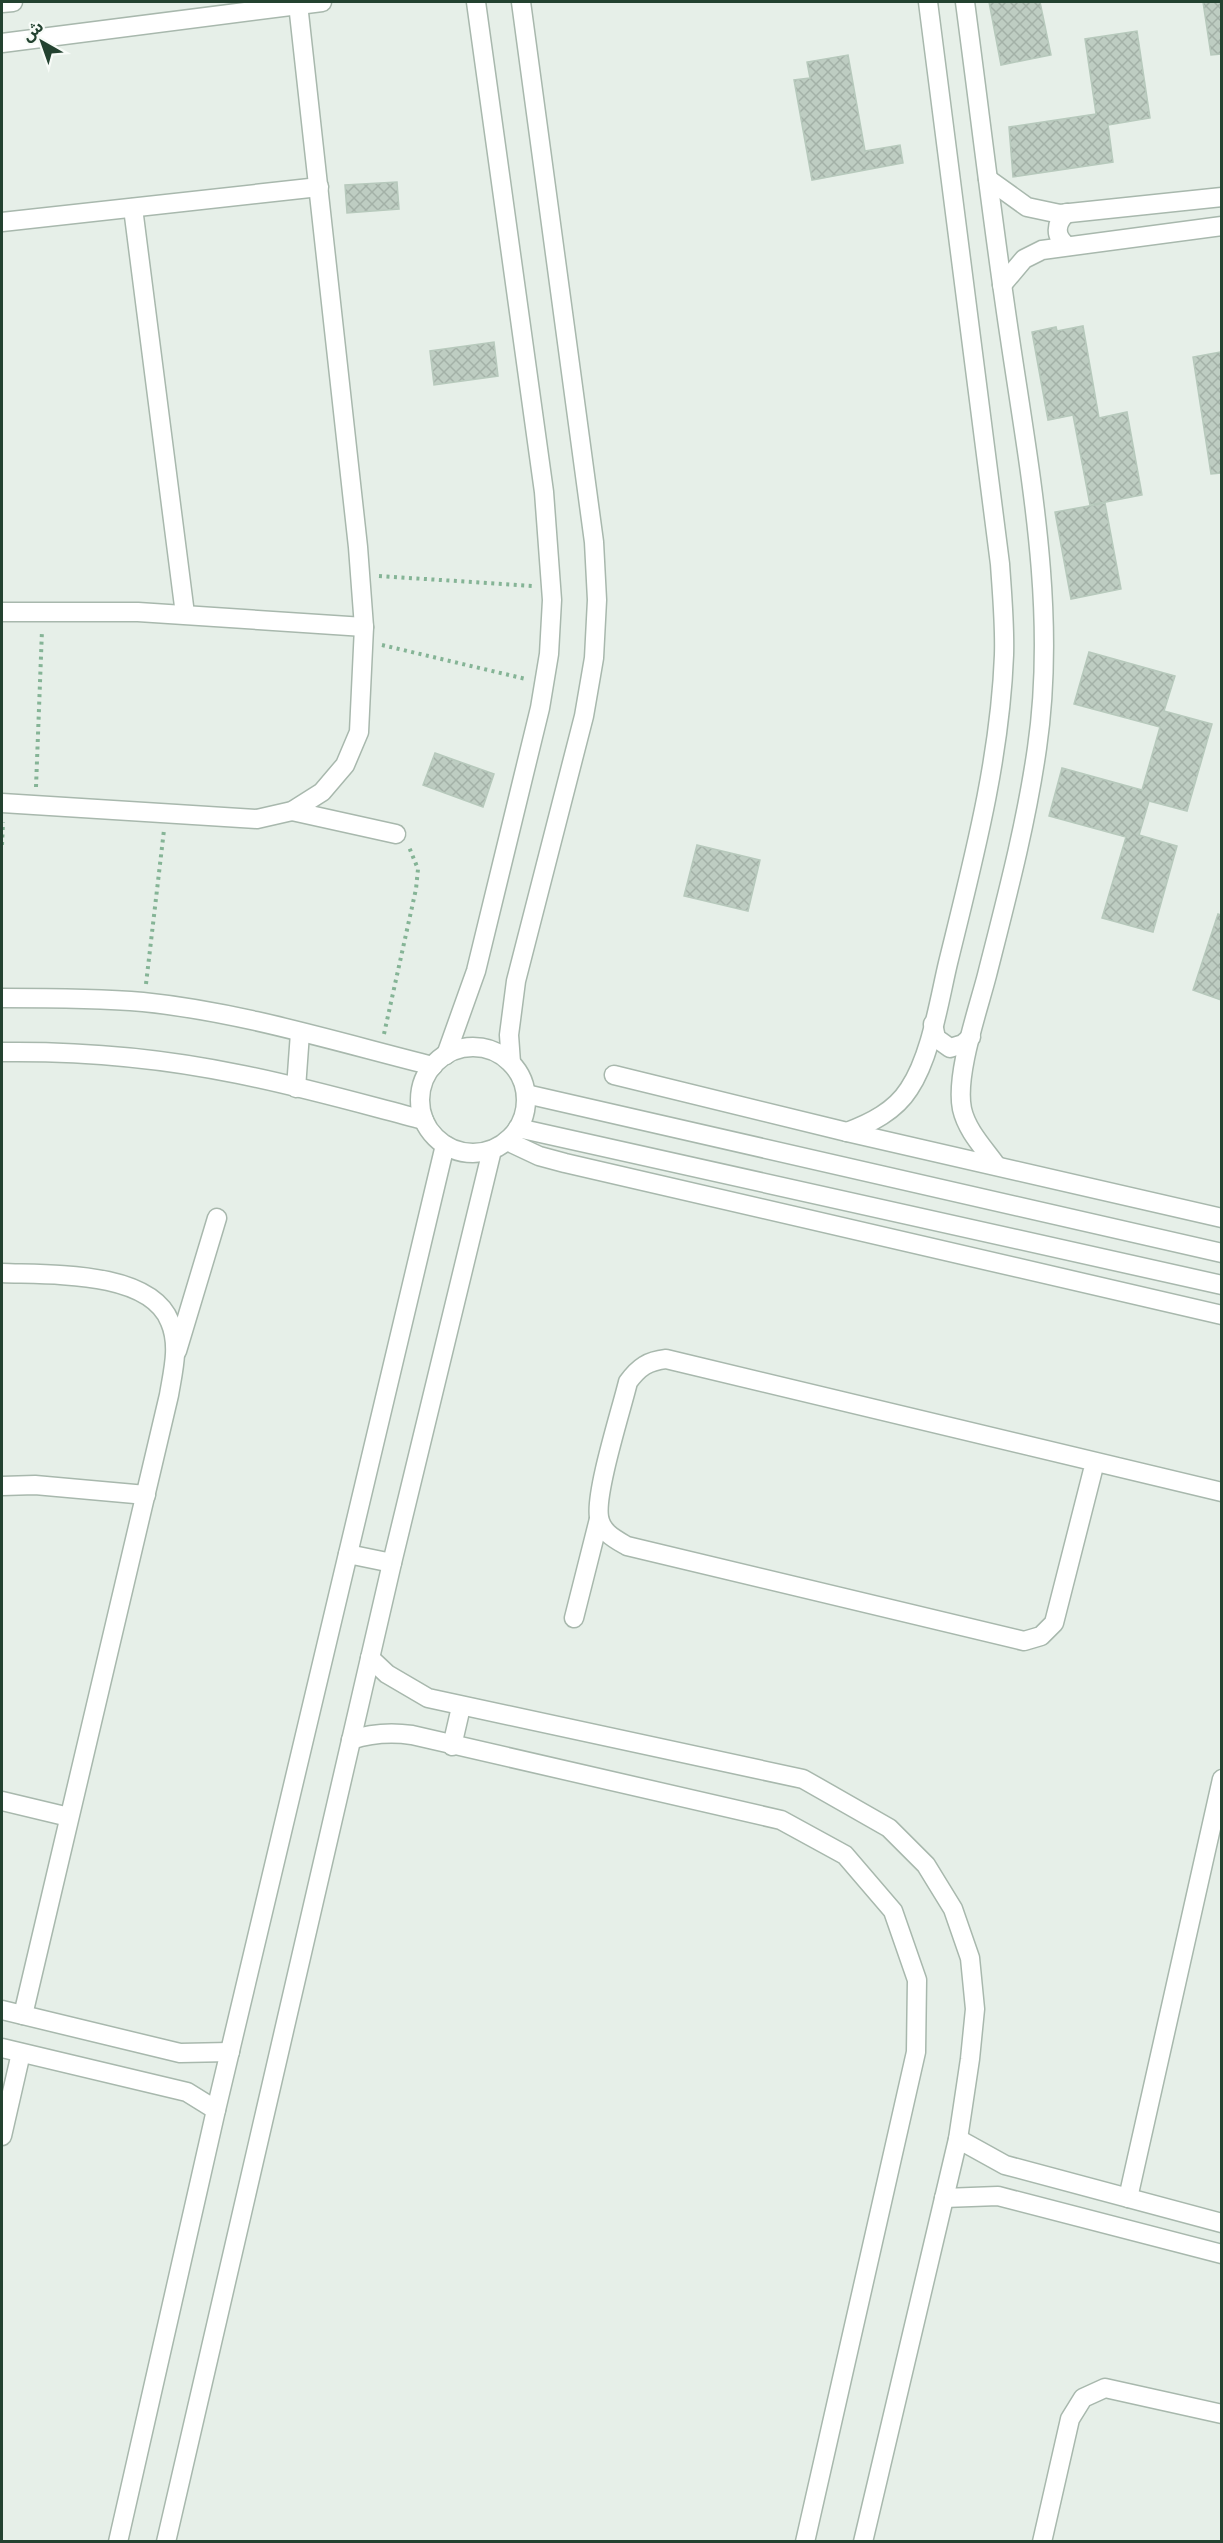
<svg xmlns="http://www.w3.org/2000/svg" width="1223" height="2543" viewBox="0 0 1223 2543" font-family="'IBM Plex Sans','Noto Sans Arabic',sans-serif">
	<defs>
		<pattern id="building-cross-hatch" width="8" height="8" patternUnits="userSpaceOnUse" patternTransform="scale(1.5)"><rect width="8" height="8" fill="#becdc2"/><path d="M0 0l8 8M0 8l8-8" fill="none" stroke="#a3b1a7"/></pattern>
	</defs>
	<rect width="100%" height="100%" fill="#e6efe8"/>
	<!-- building -->
	<g fill="url(#building-cross-hatch)" stroke="#b7c9bc" stroke-width="1.5">
		<polygon points="989,2 1040,2 1051,55 1001,65"/>
		<polygon points="1203,2 1221,2 1221,54 1211,55"/>
		<polygon points="1137,31 1150,118 1108,125 1113,162 1013,177 1009,127 1096,114 1085,39"/>
		<polygon points="848,55 865,151 900,145 903,163 812,180 794,80 810,78 807,62"/>
		<polygon points="397,182 399,209 347,213 345,185"/>
		<polygon points="1083,326 1099,418 1127,412 1142,495 1090,505 1073,415 1048,420 1032,332 1056,327 1057,331"/>
		<polygon points="494,342 498,376 434,385 430,351"/>
		<polygon points="1221,352 1221,473 1211,474 1193,357"/>
		<polygon points="1105,503 1121,589 1071,599 1055,512"/>
		<polygon points="1089,652 1175,676 1164,711 1212,724 1187,811 1149,801 1139,835 1177,846 1153,932 1102,918 1126,837 1049,816 1062,768 1142,790 1160,727 1074,704"/>
		<polygon points="435,753 494,774 483,807 423,785"/>
		<polygon points="697,845 760,860 748,911 684,896"/>
		<polygon points="1218,914 1221,915 1221,1000 1193,990"/>
	</g>
	<g fill="none" stroke-linecap="round" stroke-linejoin="round">
		<!-- minor casing -->
		<g stroke="#a8b8ad" stroke-width="21">
			<g id="minor">
				<path d="M965,2c15,112 28,225 45,337 20,135 47,272 27,409 -11,77 -31,152 -50,227 -9,35 -32,100 -25,134 5,22 22,39 34,56"/>
				<polyline points="2,3 13,2"/>
				<polyline points="2,43 322,2"/>
				<polyline points="988,179 1027,207 1060,214 1222,197"/>
				<polyline points="133,208 185,614"/>
				<path d="M1067,213c-12,10 -13,24 1,33"/>
				<polyline points="2,222 319,187"/>
				<polyline points="1002,285 1024,259 1042,250 1222,226"/>
				<polyline points="2,612 138,612 364,627"/>
				<polyline points="2,803 257,819 292,811 322,792 345,765 359,732 364,627 358,547 298,4"/>
				<polyline points="292,811 396,834"/>
				<path d="M2,998c47,0 94,0 141,4 98,10 194,40 290,64"/>
				<polyline points="933,1024 936,1038 950,1048 963,1044 971,1037"/>
				<circle cx="473" cy="1100" r="53"/>
				<path d="M2,1052c78,-1 159,6 236,22 62,12 124,30 186,46"/>
				<polyline points="446,1055 476,971 540,708 549,654 552,600 544,492 476,2"/>
				<polyline points="511,1063 509,1035 516,981 584,716 594,658 597,600 594,542 521,2"/>
				<polyline points="614,1075 847,1132 1222,1218"/>
				<polyline points="296,1088 300,1033"/>
				<polyline points="526,1094 1222,1253"/>
				<polyline points="518,1128 1222,1285"/>
				<path d="M847,1132c24,-9 48,-21 62,-43 22,-33 30,-88 39,-126 25,-102 52,-203 56,-308 1,-30 -2,-61 -4,-91l-72,-562"/>
				<polyline points="507,1141 539,1156 565,1163 1222,1315"/>
				<path d="M2,1273c46,2 148,-3 168,49 10,23 3,49 -1,73l-146,620"/>
				<polyline points="177,1351 217,1218"/>
				<path d="M1095,1462l-41,161 -13,13 -17,5 -397,-95c-12,-7 -26,-14 -28,-29 -4,-25 22,-106 29,-135 11,-15 20,-21 38,-23l556,133"/>
				<polyline points="2,1486 35,1485 146,1495"/>
				<polyline points="348,1554 392,1563"/>
				<polyline points="574,1618 599,1519"/>
				<polyline points="370,1658 387,1674 428,1698 803,1779 889,1828 926,1865 953,1909 970,1958 975,2009 970,2059 958,2139 863,2542"/>
				<path d="M351,1740c21,-7 39,-8 61,-5l369,85 64,35 48,56 24,69 -1,72 -111,490"/>
				<polyline points="452,1746 461,1707"/>
				<polyline points="2,1801 69,1817"/>
				<polyline points="2,2010 180,2053 230,2052"/>
				<polyline points="2,2048 187,2092 216,2110"/>
				<polyline points="2,2136 21,2053"/>
				<polyline points="958,2139 1005,2165 1222,2223"/>
				<polyline points="944,2198 998,2196 1222,2254"/>
				<polyline points="1128,2198 1222,1779"/>
				<polyline points="118,2542 216,2110 445,1145"/>
				<polyline points="166,2542 392,1563 492,1150"/>
				<polyline points="1042,2542 1070,2419 1083,2398 1105,2388 1222,2414"/>
			</g>
		</g>
		<!-- path -->
		<g stroke="#85b496" stroke-width="4" stroke-dasharray="3 4.5" stroke-linecap="butt">
			<polyline points="379,576 533,586"/>
			<polyline points="382,645 526,679"/>
			<polyline points="36,787 42,630"/>
			<polyline points="2,845 3,822"/>
			<polyline points="146,984 164,830"/>
			<polyline points="384,1034 416,889 418,869 409,847"/>
		</g>
		<!-- minor -->
		<use href="#minor" stroke="#fff" stroke-width="18"/>
	</g>
	<!-- border -->
	<rect width="1223" height="2543" fill="none" stroke="#234230" stroke-width="6"/>
	<!-- north arrow -->
	<g transform="translate(42 42) rotate(320)" stroke="#f7fbf7" stroke-width="4.5" paint-order="stroke">
	<path d="M0-4.5L10 22L0 15L-10 22Z" fill="#234230"/>
	<text y="-9" font-size="16" font-weight="bold" text-anchor="middle" fill="#234230">ش</text>
	</g>
</svg>
